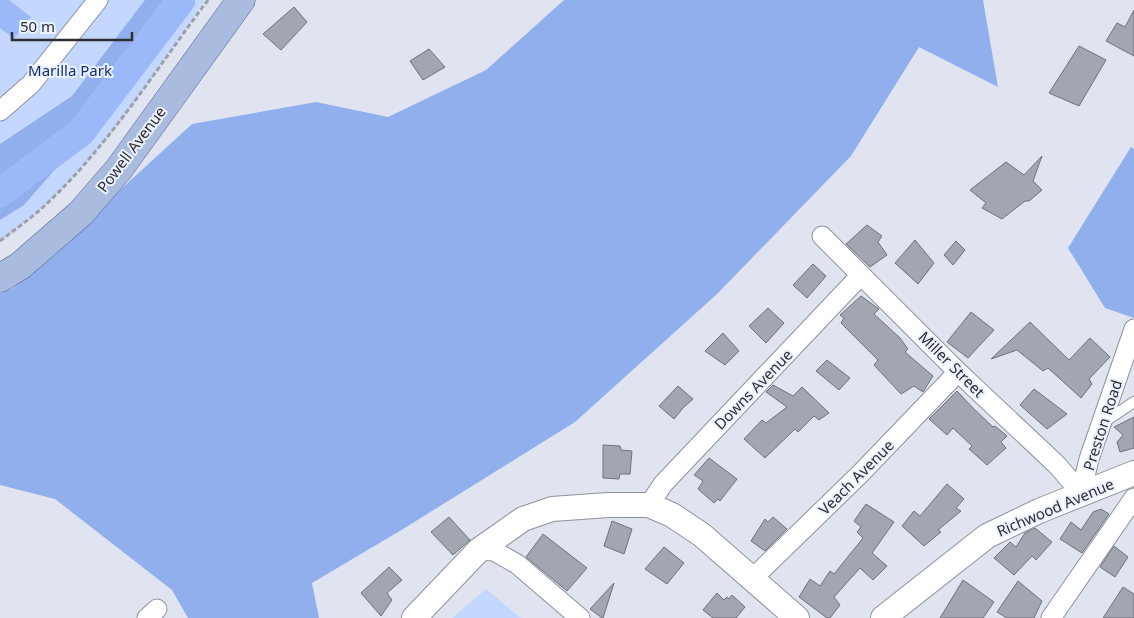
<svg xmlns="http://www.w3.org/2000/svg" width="1134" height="618" viewBox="0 0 1134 618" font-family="'Noto Sans',sans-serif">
	<rect width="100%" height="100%" fill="#dfe4f0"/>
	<!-- green -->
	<g fill="#c4d7fe">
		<path d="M0,0h205c-49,72 -98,149 -163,208 -13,12 -28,22 -42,33z"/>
		<polygon points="486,589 521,618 452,618"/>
	</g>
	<!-- forest -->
	<g fill="#91afed">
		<polygon points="145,0 191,0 130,83 24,205 0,220 0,144 72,96"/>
		<polygon points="564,0 983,0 998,87 919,47 851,156 717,294 575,422 403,529 312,583 319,618 188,618 172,590 55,499 0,485 0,293 13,288 192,124 316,102 388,117 486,70"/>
		<polygon points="1131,147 1134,149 1134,318 1105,308 1068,248"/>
	</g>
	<!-- water -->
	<polygon fill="#9bb9f8" points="0,0 9,0 31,17 14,39 0,28"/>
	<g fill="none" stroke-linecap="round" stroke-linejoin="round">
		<!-- river -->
		<polyline stroke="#9bb9f8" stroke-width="29" points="0,193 81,132 181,0"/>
	</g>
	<!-- building -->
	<g fill="#a1a6b1" stroke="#6d727c">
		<polygon points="294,7 307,22 281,50 263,34"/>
		<polygon points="1134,10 1134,56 1106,41 1117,23 1125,27"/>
		<polygon points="1079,46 1106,60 1079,106 1049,93"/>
		<polygon points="429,49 445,67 423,80 410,61"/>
		<polygon points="1042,156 1033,181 1042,190 1029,201 1025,201 1002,219 982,208 986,203 970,190 1006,162 1024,175"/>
		<polygon points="867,225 882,236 878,242 887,255 870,267 846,244"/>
		<polygon points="915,240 934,263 918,284 895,263"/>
		<polygon points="956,241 965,250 953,265 944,255"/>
		<polygon points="813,264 826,276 807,298 793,285"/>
		<polygon points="861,296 879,309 874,314 900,338 908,349 905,352 933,376 923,392 914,386 901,394 874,365 878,360 841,323 844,318 840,315"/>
		<polygon points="768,308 784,323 766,343 749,326"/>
		<polygon points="971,312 994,330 968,358 947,342"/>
		<polygon points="1030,322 1069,360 1090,338 1110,357 1089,379 1092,384 1081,398 1048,368 1043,371 1017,350 991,359"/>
		<polygon points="723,333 739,351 725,365 705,351"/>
		<polygon points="827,360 850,378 839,390 816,371"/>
		<polygon points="773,385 793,396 802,387 829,413 819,420 814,416 798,432 795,429 765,458 744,439 762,420 766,423 787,407 766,392"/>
		<polygon points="678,386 693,399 683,408 674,419 659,406"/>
		<polygon points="1034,389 1067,414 1047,429 1020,405"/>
		<polygon points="957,391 973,408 993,427 995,426 1007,436 1001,442 1006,448 987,465 969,449 972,446 953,428 947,435 929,419"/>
		<polygon points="1134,417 1134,448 1120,452 1117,442 1123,435 1114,427"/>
		<polygon points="603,445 620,446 621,450 632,451 630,474 620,474 619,479 603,478"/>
		<polygon points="709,458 737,479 720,501 718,499 714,503 698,489 703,481 694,475"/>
		<polygon points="947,484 964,499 956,508 961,511 938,530 941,532 924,546 902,526 914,511 920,516"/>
		<polygon points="866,504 894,522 872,553 887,566 873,580 860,568 834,597 840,605 830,618 827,618 799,597 810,579 820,586 830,571 834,574 863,538 857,532 861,527 854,521"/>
		<polygon points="1101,509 1109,514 1082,553 1060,539 1071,522 1081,530 1093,512"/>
		<polygon points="449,517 470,540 453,555 431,532"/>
		<polygon points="773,517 787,529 765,551 751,541 765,519 768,522"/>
		<polygon points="612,521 632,529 624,554 604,546"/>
		<polygon points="1035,528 1052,542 1036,560 1032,556 1014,575 994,558 1010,542 1016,547 1025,533"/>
		<polygon points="543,534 587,568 567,591 526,557"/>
		<polygon points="1114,546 1128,557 1115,577 1100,567"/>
		<polygon points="664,547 684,563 667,584 645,569"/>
		<polygon points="389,567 402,580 387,593 392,600 381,616 361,593"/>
		<polygon points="963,580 994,602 983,618 940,618"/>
		<polygon points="1018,581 1042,601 1034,618 1007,618 997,612"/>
		<polygon points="614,583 603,618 602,618 590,609"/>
		<polygon points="1123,587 1134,594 1134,618 1103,618"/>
		<polygon points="717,593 724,600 727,597 729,599 732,595 745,607 736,618 713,618 703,610"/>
	</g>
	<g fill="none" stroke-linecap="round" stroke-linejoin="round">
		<!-- service casing -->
		<g stroke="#8d929c" stroke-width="12">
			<polyline id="service" points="1104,422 1134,402"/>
		</g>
		<!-- minor casing -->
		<g stroke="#8d929c" stroke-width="21">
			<g id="minor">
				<polyline points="0,111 31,84 98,0"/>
				<polyline points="822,236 958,372 1057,465 1081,493"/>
				<polyline points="1081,493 1089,459 1134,329"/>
				<polyline points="649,505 663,484 861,275"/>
				<polyline points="479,550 494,551 517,564 580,618"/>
				<polyline points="752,579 860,474 958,372"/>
				<polyline points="147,618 157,609"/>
				<polyline points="1051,618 1134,498"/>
			</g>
		</g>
		<!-- tertiary casing -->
		<g stroke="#8d929c" stroke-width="26">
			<g id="tertiary">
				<polyline points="414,618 479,550 523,519 552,509 608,505 649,505 672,515 702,535 797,618"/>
				<polyline points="883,618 987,536 1039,511 1134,473"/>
			</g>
		</g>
		<!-- primary casing -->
		<g stroke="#596c96" stroke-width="29">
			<polyline id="primary" points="0,278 20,266 81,213 119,169 241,0"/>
		</g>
		<!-- path -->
		<path stroke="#9ca0a9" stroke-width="3" stroke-dasharray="5 2.5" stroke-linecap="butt" d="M0,241c14,-11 29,-21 42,-33 64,-58 114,-139 166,-208"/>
		<!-- service -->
		<use href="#service" stroke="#fff" stroke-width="10"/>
		<!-- minor -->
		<use href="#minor" stroke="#fff" stroke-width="19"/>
		<!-- tertiary -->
		<use href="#tertiary" stroke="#fff" stroke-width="24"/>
		<!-- primary -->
		<use href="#primary" stroke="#aabbe0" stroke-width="28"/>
	</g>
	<g text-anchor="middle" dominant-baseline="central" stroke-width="4" stroke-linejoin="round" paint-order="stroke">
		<!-- park labels -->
		<g font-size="15" fill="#132d74" stroke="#ecf2fd">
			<text x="70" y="70">Marilla Park</text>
		</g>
		<!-- street labels -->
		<g font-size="15" fill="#2c2e32" stroke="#ecf2fd">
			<text transform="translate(131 149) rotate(-53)">Powell Avenue</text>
			<text transform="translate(952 364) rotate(45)">Miller Street</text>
			<text transform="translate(753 389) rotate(-46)">Downs Avenue</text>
			<text transform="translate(1102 425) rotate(-72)">Preston Road</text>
			<text transform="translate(856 477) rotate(-45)">Veach Avenue</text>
			<text transform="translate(1055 507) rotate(-23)">Richwood Avenue</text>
		</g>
	</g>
	<!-- scale -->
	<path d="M12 32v8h120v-8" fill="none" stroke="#2c2e32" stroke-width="2.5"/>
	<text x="20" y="32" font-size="15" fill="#2c2e32" stroke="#ecf2fd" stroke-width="4" paint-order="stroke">50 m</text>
</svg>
